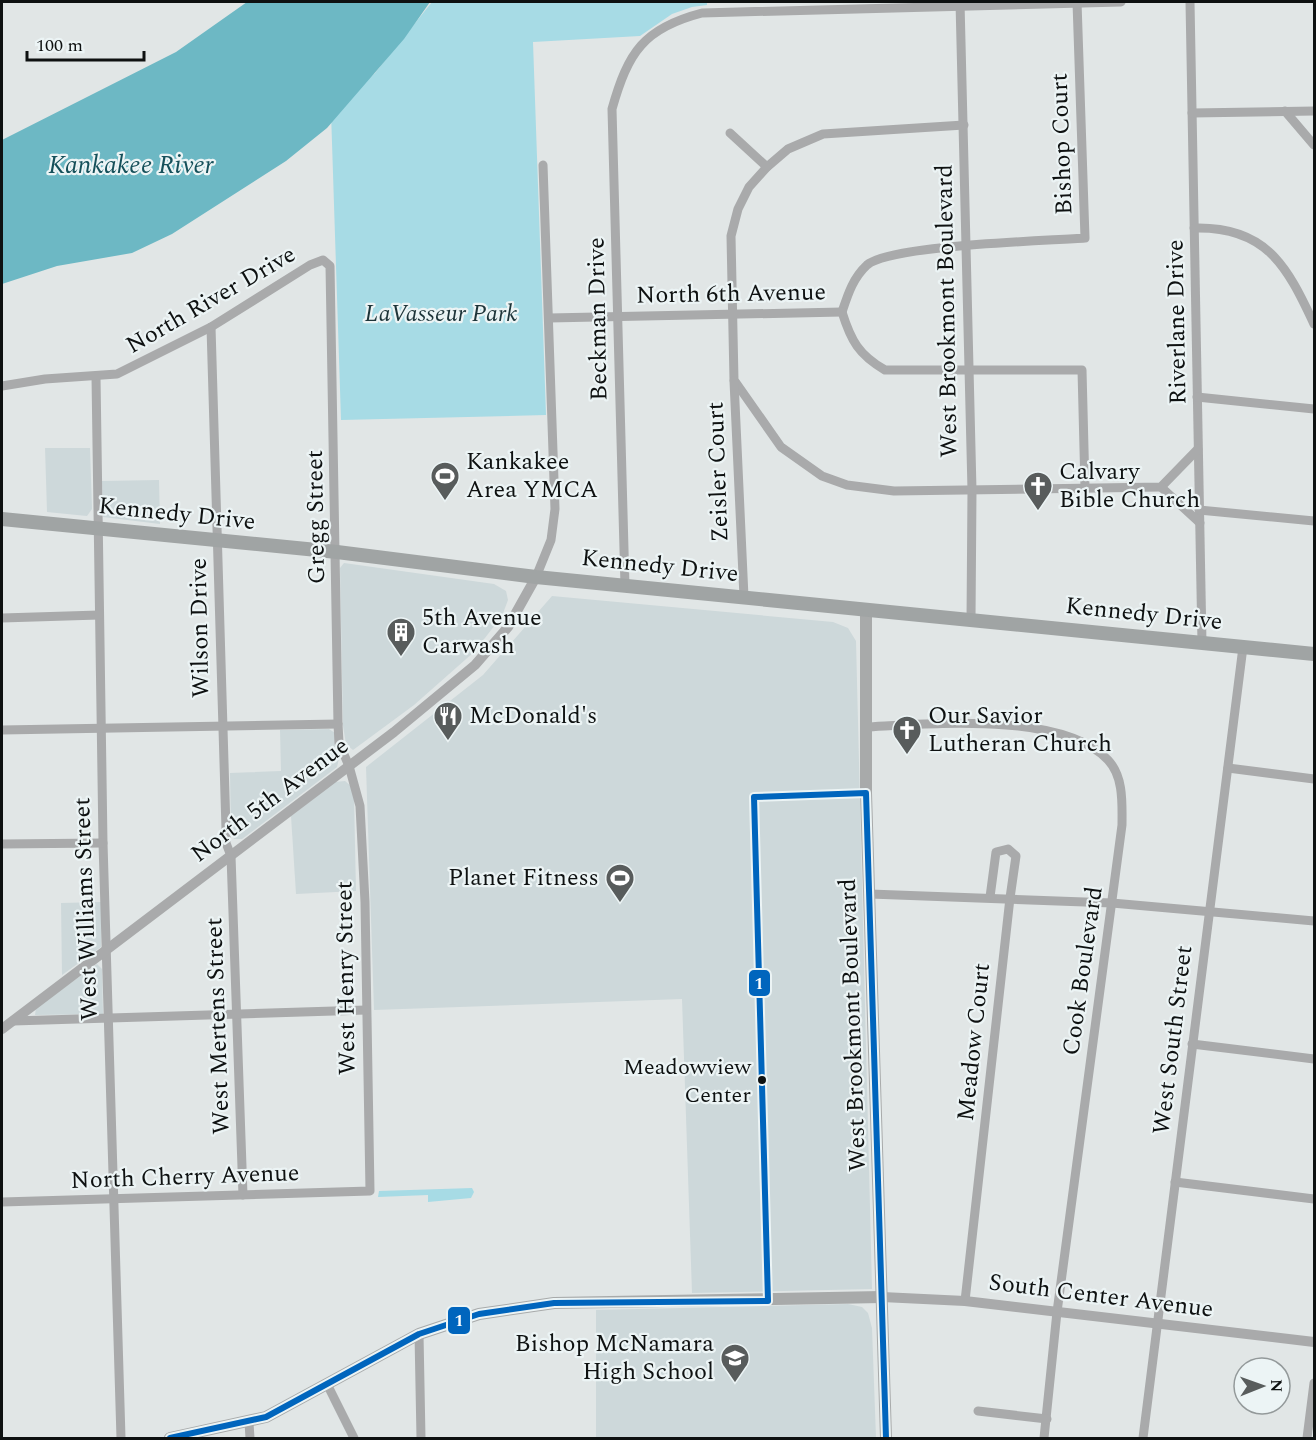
<svg xmlns="http://www.w3.org/2000/svg" width="1316" height="1440" viewBox="0 0 1316 1440" font-family="Spectral,serif">
	<rect width="100%" height="100%" fill="#e1e6e6"/>
	<!-- built -->
	<g fill="#cdd8da">
		<polygon points="45,448 90,448 92,509 87,516 47,512"/>
		<polygon points="159,480 160,524 103,517 102,481"/>
		<polygon points="344,563 494,584 506,591 508,600 502,616 474,652 414,705 353,750 346,744 343,726 340,568"/>
		<polygon points="552,596 833,622 848,628 856,641 872,1289 692,1293 682,999 374,1010 366,767 483,675"/>
		<polygon points="329,729 335,733 340,754 337,767 242,839 234,839 231,831 230,773 281,771 280,730"/>
		<polygon points="345,781 351,786 354,798 356,891 296,894 291,816 335,782"/>
		<polygon points="101,902 101,947 62,975 61,903"/>
		<polygon points="97,964 102,969 103,1014 35,1015 36,1008"/>
		<polygon points="848,1304 862,1307 868,1313 872,1328 876,1438 596,1438 596,1310"/>
	</g>
	<!-- green -->
	<g fill="#a7dbe5">
		<polygon points="432,2 707,2 707,5 692,7 672,14 640,36 533,42 546,415 341,420 331,112 375,73"/>
		<polygon points="472,1188 474,1192 471,1198 428,1202 428,1195 378,1197 379,1191"/>
	</g>
	<!-- water -->
	<polygon fill="#6db8c4" points="247,2 430,2 404,39 327,128 286,161 172,234 132,253 57,266 2,284 2,140 176,52"/>
	<g fill="none" stroke-linecap="round" stroke-linejoin="round">
		<!-- minor -->
		<g stroke="#a9aaab" stroke-width="9">
			<polyline points="960,2 972,490 971,620"/>
			<polyline points="1190,2 1202,643"/>
			<polyline points="1285,111 1314,145"/>
			<polyline points="1192,113 1314,111"/>
			<polyline points="964,125 823,134 788,149 767,167 749,187 738,209 731,236 734,380 781,447 822,476 847,485 894,491 1161,487 1198,449"/>
			<polyline points="730,133 767,167"/>
			<path d="M1194,228c72,-2 93,38 120,96"/>
			<path d="M842,312c6,-18 11,-34 25,-47 23,-20 179,-24 218,-27l-8,-236"/>
			<path d="M842,312c9,29 17,43 43,58h197l3,118"/>
			<polyline points="549,318 842,312"/>
			<polyline points="211,327 226,829 226,843 231,856 243,1195"/>
			<polyline points="96,377 103,843 121,1438"/>
			<polyline points="734,381 744,597"/>
			<polyline points="2,386 45,379 117,374 211,327 310,265 323,260 330,266 338,724 339,743 349,766 360,806 365,902 370,1191 2,1202"/>
			<polyline points="1197,397 1314,409"/>
			<polyline points="1161,487 1200,523"/>
			<polyline points="1199,510 1314,521"/>
			<polyline points="536,577 551,540 555,509 543,165"/>
			<path d="M625,586l-13,-477c16,-57 32,-81 90,-96l419,-11"/>
			<polyline points="2,618 99,615"/>
			<path d="M865,727c63,-3 197,-16 243,33 16,17 14,44 14,65l-65,487 -13,126"/>
			<polyline points="2,730 338,724"/>
			<polyline points="1228,768 1314,779"/>
			<polyline points="2,844 103,843"/>
			<polyline points="870,894 1112,903 1314,921"/>
			<polyline points="13,1021 366,1010"/>
			<polyline points="1192,1044 1314,1059"/>
			<polyline points="1175,1182 1314,1199"/>
			<polyline points="965,1301 1010,898 1016,856 1008,849 996,852 990,897"/>
			<polyline points="419,1334 421,1438"/>
			<polyline points="327,1384 354,1438"/>
			<polyline points="978,1411 1047,1419"/>
			<polyline points="249,1423 250,1438"/>
			<polyline points="1143,1438 1243,647"/>
			<polyline points="1307,1438 1314,1383"/>
		</g>
		<!-- tertiary -->
		<g stroke="#a9aaab" stroke-width="10">
			<polyline points="2,1029 394,732 475,665 508,627 536,577"/>
			<polyline points="882,1297 965,1301 1314,1342"/>
		</g>
		<!-- secondary -->
		<g stroke="#a8aaaa" stroke-width="12">
			<polyline points="866,609 866,793 886,1438"/>
			<polyline points="170,1438 266,1417 419,1334 479,1314 554,1303 882,1297"/>
		</g>
		<!-- primary -->
		<polyline stroke="#a0a4a4" stroke-width="14" points="2,519 337,552 536,577 1314,654"/>
		<!-- bus-1 casing -->
		<g stroke="#ecf4f5" stroke-width="10">
			<polyline id="bus-1" points="170,1438 266,1417 419,1334 479,1314 554,1303 768,1301 754,797 866,793 886,1438"/>
		</g>
		<!-- bus-1 -->
		<use href="#bus-1" stroke="#0065bd" stroke-width="6"/>
	</g>
	<!-- icons -->
	<defs>
		<g id="stadium-pin" transform="scale(1.5)"><path d="M0 17L-7.5 6A9.5 9.5 0 1 1 7.5 6Z" fill="#585c5c" stroke="#ecf4f5"/><path d="M0-5a6.5 5 0 1 0 0 10a6.5 5 0 1 0 0-10ZM-3.5-1.8h7v3.6h-7Z" fill="#fff"/></g>
		<g id="church-pin" transform="scale(1.5)"><path d="M0 17L-7.5 6A9.5 9.5 0 1 1 7.5 6Z" fill="#585c5c" stroke="#ecf4f5"/><path d="M-1.2-6h2.4v3.5h3.3v2.4h-3.3V6h-2.4V-.1h-3.3v-2.4h3.3Z" fill="#fff"/></g>
		<g id="building-pin" transform="scale(1.5)"><path d="M0 17L-7.5 6A9.5 9.5 0 1 1 7.5 6Z" fill="#585c5c" stroke="#ecf4f5"/><path d="M-4-6H4V6H1V3H-1V6H-4ZM-2.5-4.3h1.7v1.8h-1.7ZM.8-4.3h1.7v1.8H.8ZM-2.5-1h1.7V.8h-1.7ZM.8-1h1.7V.8H.8Z" fill="#fff"/></g>
		<g id="restaurant-pin" transform="scale(1.5)"><path d="M0 17L-7.5 6A9.5 9.5 0 1 1 7.5 6Z" fill="#585c5c" stroke="#ecf4f5"/><path d="M-5-6h1v4h1v-4h1v4h1v-4h1v5L-1.5 .5V6h-2V.5L-5-1ZM5-6V6H3V1.5H1.5Q1.5-4 5-6Z" fill="#fff"/></g>
		<g id="school-pin" transform="scale(1.5)"><path d="M0 17L-7.5 6A9.5 9.5 0 1 1 7.5 6Z" fill="#585c5c" stroke="#ecf4f5"/><path d="M0-5L7-2L0 1L-7-2ZM-4 1L0 2.5L4 1V4Q0 6-4 4Z" fill="#fff"/></g>
	</defs>
	<g fill-rule="evenodd">
		<use href="#stadium-pin" x="445" y="476"/>
		<use href="#church-pin" x="1038" y="486"/>
		<use href="#building-pin" x="401" y="632"/>
		<use href="#restaurant-pin" x="448" y="716"/>
		<use href="#church-pin" x="907" y="730"/>
		<use href="#stadium-pin" x="620" y="878"/>
		<use href="#school-pin" x="735" y="1358"/>
	</g>
	<!-- markers -->
	<circle fill="#0e1111" stroke="#ecf4f5" stroke-width="2" cx="762" cy="1080" r="5"/>
	<g text-anchor="middle" dominant-baseline="central" stroke-width="4.5" stroke-linejoin="round" paint-order="stroke">
		<!-- bus labels -->
		<g font-size="22" fill="#0e1111" stroke="#ecf4f5" text-anchor="end">
			<text x="751" y="1067">Meadowview<tspan x="751" dy="28">Center</tspan></text>
		</g>
		<!-- street labels -->
		<g font-size="24" fill="#0e1111" stroke="#ecf4f5">
			<text transform="translate(1062 144) rotate(-92)">Bishop Court</text>
			<text transform="translate(731 294) rotate(-1)">North 6th Avenue</text>
			<text transform="translate(211 300) rotate(-30)">North River Drive</text>
			<text transform="translate(947 311) rotate(-91)">West Brookmont Boulevard</text>
			<text transform="translate(598 319) rotate(-91)">Beckman Drive</text>
			<text transform="translate(1177 322) rotate(-91)">Riverlane Drive</text>
			<text transform="translate(718 472) rotate(-92)">Zeisler Court</text>
			<text transform="translate(177 514) rotate(6)">Kennedy Drive</text>
			<text transform="translate(316 517) rotate(-91)">Gregg Street</text>
			<text transform="translate(660 566) rotate(6)">Kennedy Drive</text>
			<text transform="translate(1144 614) rotate(6)">Kennedy Drive</text>
			<text transform="translate(200 628) rotate(-91)">Wilson Drive</text>
			<text transform="translate(270 800) rotate(-37)">North 5th Avenue</text>
			<text transform="translate(86 909) rotate(-92)">West Williams Street</text>
			<text transform="translate(1083 971) rotate(-82)">Cook Boulevard</text>
			<text transform="translate(346 978) rotate(-91)">West Henry Street</text>
			<text transform="translate(853 1025) rotate(-92)">West Brookmont Boulevard</text>
			<text transform="translate(218 1026) rotate(-92)">West Mertens Street</text>
			<text transform="translate(1173 1040) rotate(-83)">West South Street</text>
			<text transform="translate(974 1042) rotate(-84)">Meadow Court</text>
			<text transform="translate(185 1177) rotate(-2)">North Cherry Avenue</text>
			<text transform="translate(1101 1296) rotate(7)">South Center Avenue</text>
		</g>
		<!-- park labels -->
		<g font-size="24" font-style="italic" fill="#1d3439" stroke="#ecf4f5">
			<text x="441" y="314">LaVasseur Park</text>
		</g>
		<!-- poi labels -->
		<g font-size="24" fill="#0e1111" stroke="#ecf4f5" text-anchor="start">
			<text x="466" y="462">Kankakee<tspan x="466" dy="28">Area YMCA</tspan></text>
			<text x="1059" y="472">Calvary<tspan x="1059" dy="28">Bible Church</tspan></text>
			<text x="422" y="618">5th Avenue<tspan x="422" dy="28">Carwash</tspan></text>
			<text x="469" y="716">McDonald's</text>
			<text x="928" y="716">Our Savior<tspan x="928" dy="28">Lutheran Church</tspan></text>
			<text x="599" y="878" text-anchor="end">Planet Fitness</text>
			<text x="714" y="1344" text-anchor="end">Bishop McNamara<tspan x="714" dy="28">High School</tspan></text>
		</g>
		<!-- water labels -->
		<g font-size="26" font-style="italic" fill="#15505a" stroke="#ecf4f5">
			<text x="131" y="165">Kankakee River</text>
		</g>
	</g>
	<g stroke="#ecf4f5" stroke-width="2">
		<rect x="748" y="969" width="23" height="28" rx="6" fill="#0065bd"/>
		<rect x="447" y="1306" width="24" height="29" rx="6" fill="#0065bd"/>
	</g>
	<g font-size="16" text-anchor="middle" font-weight="bold" fill="#fff">
		<text x="759" y="989">1</text>
		<text x="459" y="1326">1</text>
	</g>
	<!-- border -->
	<rect width="1316" height="1440" fill="none" stroke="#0e1111" stroke-width="6"/>
	<!-- north arrow -->
	<g transform="translate(1262 1386) rotate(89)"><circle r="28" fill="#ecf4f5" stroke="#93999a" stroke-width="1.5"/>
	<path d="M0-4.5L10 22L0 15L-10 22Z" fill="#585c5c"/>
	<text y="-9" font-size="16" font-weight="bold" text-anchor="middle" fill="#0e1111">N</text>
	</g>
	<!-- scale -->
	<path d="M27 51v9h117v-9" fill="none" stroke="#0e1111" stroke-width="3"/>
	<text x="36" y="51" font-size="18" fill="#0e1111" stroke="#ecf4f5" stroke-width="4.5" paint-order="stroke">100 m</text>
</svg>
